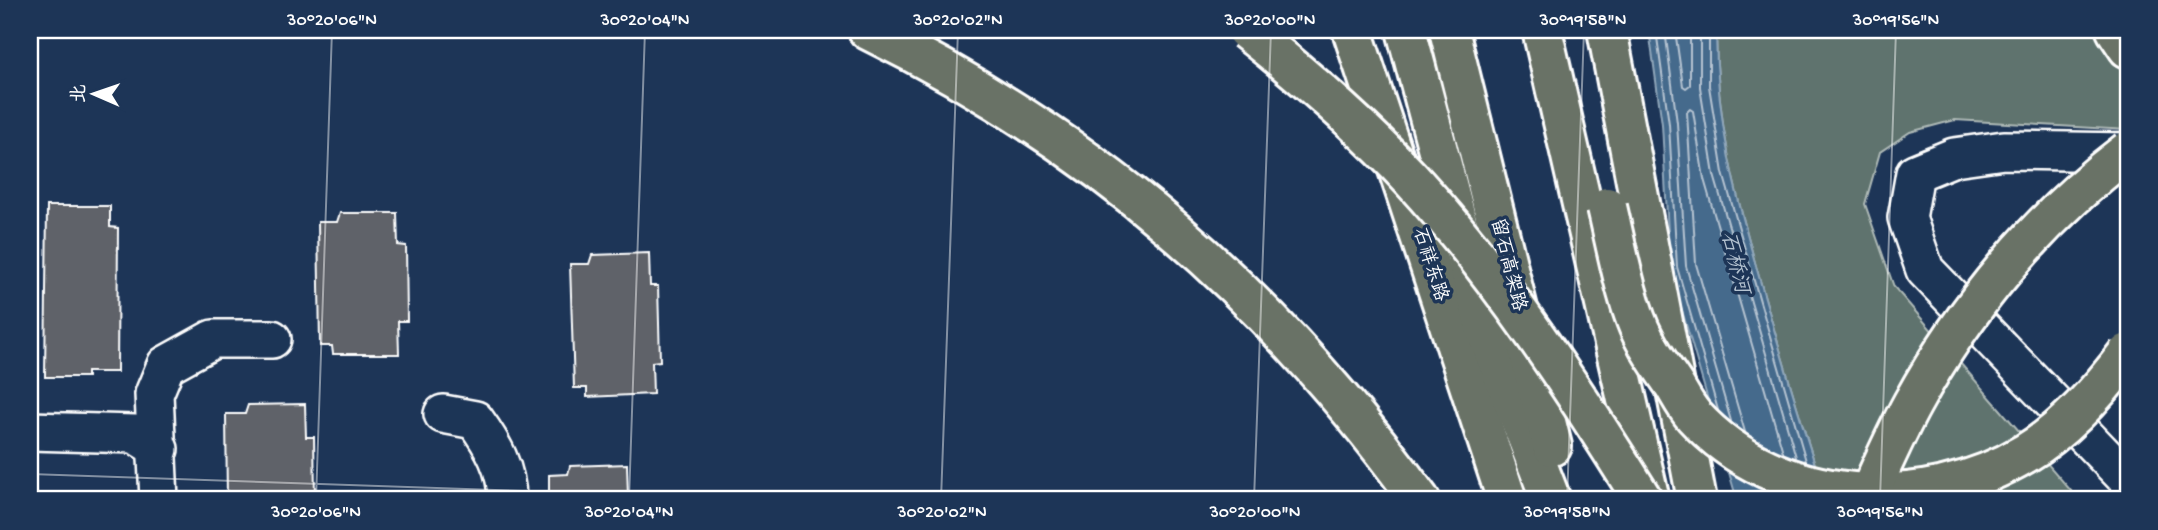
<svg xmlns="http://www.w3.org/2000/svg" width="2158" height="530" viewBox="0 0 2158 530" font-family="'Gochi Hand','LXGW WenKai TC',sans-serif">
	<rect width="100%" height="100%" fill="#1d3557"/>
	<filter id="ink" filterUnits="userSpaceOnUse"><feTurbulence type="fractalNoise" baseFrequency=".0143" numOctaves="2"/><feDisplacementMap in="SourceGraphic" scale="14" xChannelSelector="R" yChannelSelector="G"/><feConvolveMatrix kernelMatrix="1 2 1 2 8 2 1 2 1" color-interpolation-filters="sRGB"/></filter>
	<g filter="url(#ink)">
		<!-- green -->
		<path fill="#5e736e" stroke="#aeb9b6" stroke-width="2" d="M1716,30h412v100l-173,-10 -45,12 -30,20 -15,52 29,83 185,213h-252c-24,-69 -44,-139 -64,-209 -26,-92 -47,-164 -47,-261z"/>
		<!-- water -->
		<path fill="#456a8c" stroke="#8fa6ba" stroke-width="2" d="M1649,30h67c0,97 21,169 47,261 20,70 40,140 64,209h-90l-67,-231 -8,-145z"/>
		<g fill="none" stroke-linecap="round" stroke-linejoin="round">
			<!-- shore -->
			<g stroke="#b5c3d1" stroke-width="2">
				<polyline points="1656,30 1669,124 1677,267 1718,410"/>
				<polyline points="1665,30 1677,123 1686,266 1731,421"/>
				<polyline points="1675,30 1683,86 1686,88 1690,85 1690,30"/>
				<polyline points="1700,30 1700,87 1714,175 1796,457"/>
				<polyline points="1709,30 1709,86 1723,173 1806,461"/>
				<polyline points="1745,432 1696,264 1687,112 1690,109 1693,111 1704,179 1783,452"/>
			</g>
		</g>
		<!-- building -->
		<g fill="#5e6269" stroke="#fff" stroke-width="2">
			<polygon points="47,206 110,206 110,227 118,228 117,372 87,372 87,377 45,377"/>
			<polygon points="340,213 397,213 398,245 406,246 407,321 398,321 399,354 333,354 332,346 320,346 318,222 337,222"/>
			<polygon points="649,253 650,286 658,286 660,361 652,362 653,394 587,397 587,388 574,388 570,264 589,264 592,255"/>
			<polygon points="305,404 306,437 314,437 315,500 227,500 226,414 245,414 248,405"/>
			<polygon points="627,464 628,497 637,496 637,500 549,500 549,475 568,474 570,466"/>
		</g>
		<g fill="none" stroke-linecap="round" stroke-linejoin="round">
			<!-- minor casing -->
			<g stroke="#fff" stroke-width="42">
				<g id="minor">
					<polyline points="2128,152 2004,150 1954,157 1915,173 1907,218 1925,270 2128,480"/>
					<path d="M443,414l32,6c18,25 32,49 32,80"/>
					<polyline points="30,431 135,434 159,449"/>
					<polyline points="159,500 154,394 166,365 213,339 272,339"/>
				</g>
			</g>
			<!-- major casing -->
			<g stroke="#fff" stroke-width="44">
				<g id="major">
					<polyline points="1352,30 1507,500"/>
					<polyline points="1607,30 1697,500"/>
				</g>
			</g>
			<!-- highway casing -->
			<g stroke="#fff" stroke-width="44">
				<g id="highway">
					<path d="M868,30c229,112 402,264 552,470"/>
					<polyline points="1406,30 1487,334 1551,500"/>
					<polyline points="1449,30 1552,446"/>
					<polyline points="1542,30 1650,500"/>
					<polyline points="2116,30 2128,48"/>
				</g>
			</g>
			<!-- minor -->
			<use href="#minor" stroke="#1d3557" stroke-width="37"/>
			<!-- major -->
			<use href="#major" stroke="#697266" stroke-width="38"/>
			<!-- highway -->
			<use href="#highway" stroke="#697266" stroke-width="38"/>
			<!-- highway-bridge casing -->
			<g stroke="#fff" stroke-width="44" stroke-linecap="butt">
				<g id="highway-bridge">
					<path d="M1246,30c58,46 114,94 165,149 89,97 162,209 232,321"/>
					<path d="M1607,207c9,37 20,101 38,133 8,16 19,30 29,45 6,10 12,22 20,31 83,91 230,99 332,37 40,-24 75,-64 102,-100"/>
					<path d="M1866,500c15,-32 29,-65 46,-96 53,-97 127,-186 216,-253"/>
				</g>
			</g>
			<!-- highway-bridge -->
			<use href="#highway-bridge" stroke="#697266" stroke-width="38"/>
		</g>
	</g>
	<!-- ticks -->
	<path fill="none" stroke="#fff" stroke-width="2" stroke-opacity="0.45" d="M30,474l758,26M316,500l16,-470M629,500l16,-470M941,500l17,-470M1254,500l17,-470M1567,500l17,-470M1880,500l16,-470"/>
	<g text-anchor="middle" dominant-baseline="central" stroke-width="7" stroke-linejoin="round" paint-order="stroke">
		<!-- street labels -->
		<g font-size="19" fill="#fff" stroke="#1d3557">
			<text transform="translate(1429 265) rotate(72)">石祥东路</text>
			<text transform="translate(1507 265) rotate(76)">留石高架路</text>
		</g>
		<!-- water labels -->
		<g font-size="21" font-style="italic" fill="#b5c3d1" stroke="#1d3557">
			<text transform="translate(1733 263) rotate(76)">石桥河</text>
		</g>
	</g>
	<!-- margin -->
	<rect width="2158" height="530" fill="none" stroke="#1d3557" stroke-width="77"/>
	<!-- north arrow -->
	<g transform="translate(94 94) rotate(272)" stroke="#1d3557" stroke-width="5" paint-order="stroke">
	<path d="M0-5L12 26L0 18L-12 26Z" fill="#ffffff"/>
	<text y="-10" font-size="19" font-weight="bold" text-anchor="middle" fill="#ffffff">北</text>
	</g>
	<rect x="38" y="38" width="2082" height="453" fill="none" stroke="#fff" stroke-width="2.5"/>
	<g font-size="18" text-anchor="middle" fill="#fff">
		<text x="332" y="25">30°20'06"N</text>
		<text x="645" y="25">30°20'04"N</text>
		<text x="958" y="25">30°20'02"N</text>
		<text x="1270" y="25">30°20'00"N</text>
		<text x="1583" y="25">30°19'58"N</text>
		<text x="1896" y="25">30°19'56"N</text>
		<text x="316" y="517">30°20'06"N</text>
		<text x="629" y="517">30°20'04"N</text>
		<text x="942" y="517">30°20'02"N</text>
		<text x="1255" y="517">30°20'00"N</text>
		<text x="1567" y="517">30°19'58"N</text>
		<text x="1880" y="517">30°19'56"N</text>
	</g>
</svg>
